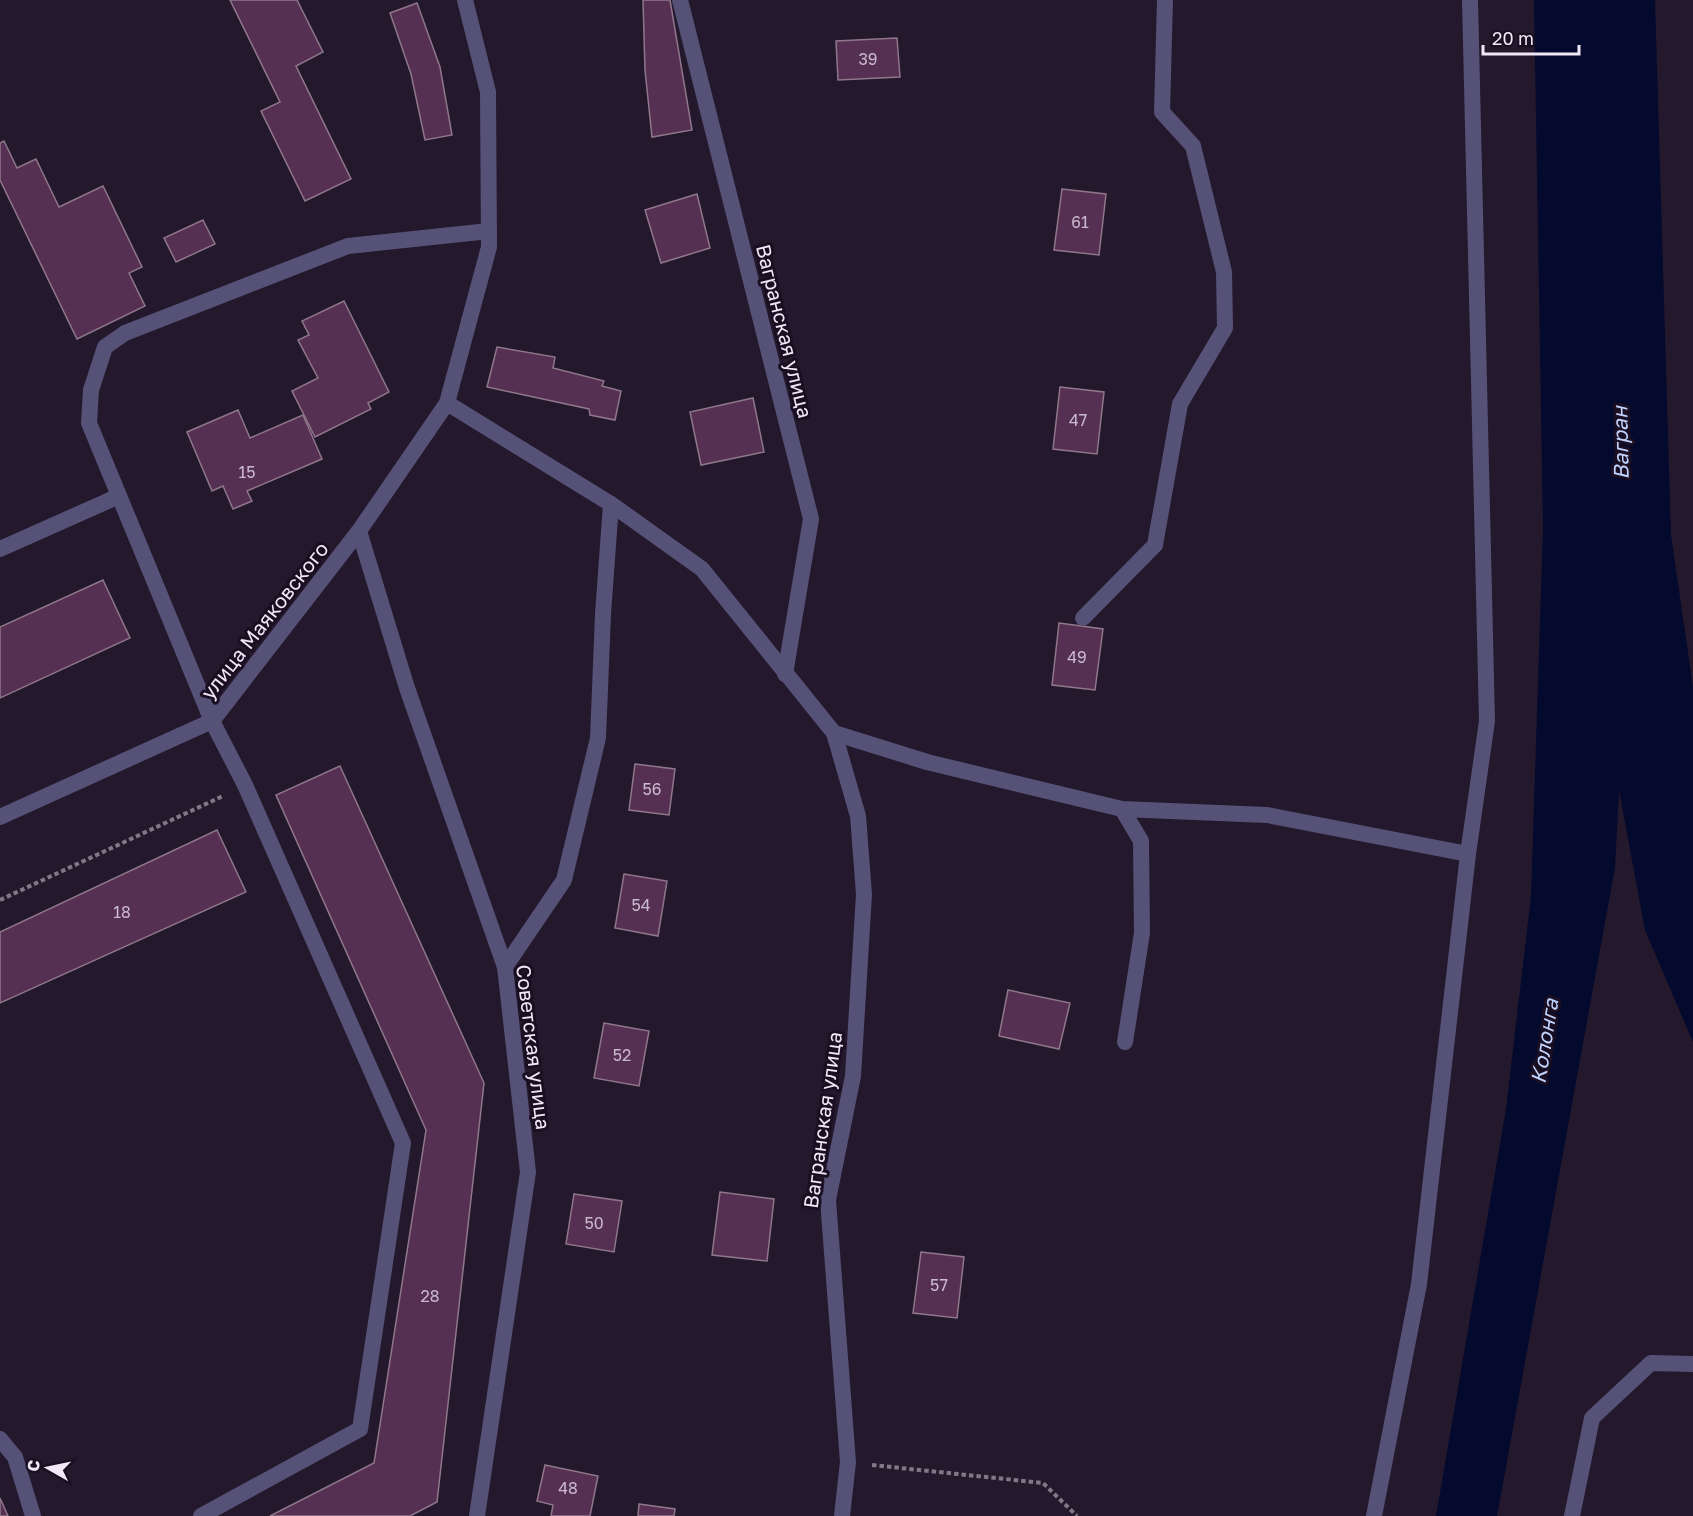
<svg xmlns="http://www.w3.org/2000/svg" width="1693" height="1516" viewBox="0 0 1693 1516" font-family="'Golos Text',sans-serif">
	<rect width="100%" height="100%" fill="#24182c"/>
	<!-- water -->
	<polygon fill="#04092e" points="1534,0 1655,0 1671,535 1693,687 1693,1042 1645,930 1619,790 1615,868 1497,1516 1436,1516 1506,1109 1531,896 1543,528"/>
	<!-- building -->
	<g fill="#563052" stroke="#8f778b" stroke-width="1.5">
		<polygon points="230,0 297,0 323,52 296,66 351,179 305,201 261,111 280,102"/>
		<polygon points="643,0 670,0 692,130 652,137 645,70"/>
		<polygon points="417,3 440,67 452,135 425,140 411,74 390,13"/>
		<polygon points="897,38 900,77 838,80 836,41"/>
		<polygon points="4,141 17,168 36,159 59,207 103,186 142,267 129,273 145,306 77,339 0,180 0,143"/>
		<polygon points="1062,189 1106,194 1099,255 1054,250"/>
		<polygon points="697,194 710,248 661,263 645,210"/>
		<polygon points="203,220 215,244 176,262 164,238"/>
		<polygon points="344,301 389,392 368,403 371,409 315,437 292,391 318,378 298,340 309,335 302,321"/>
		<polygon points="497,347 555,357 553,368 604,381 602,386 621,391 615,420 590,415 589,409 487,387"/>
		<polygon points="1060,387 1104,392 1097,454 1053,449"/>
		<polygon points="753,398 764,452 701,465 690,412"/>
		<polygon points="238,410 250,438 303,415 322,459 247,491 252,501 233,509 223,486 212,491 187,432"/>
		<polygon points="103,580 130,638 0,698 0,627"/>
		<polygon points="1059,623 1103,629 1095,690 1052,685"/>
		<polygon points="635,764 675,769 669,815 629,810"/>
		<polygon points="340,766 484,1083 437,1502 410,1516 270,1516 374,1463 426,1130 276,795"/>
		<polygon points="217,830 246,892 0,1003 0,932"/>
		<polygon points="624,874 667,881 658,936 615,928"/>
		<polygon points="1008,990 1070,1003 1059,1049 999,1036"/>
		<polygon points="604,1023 649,1031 639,1086 594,1078"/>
		<polygon points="720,1192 774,1199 767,1261 712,1255"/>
		<polygon points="574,1194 622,1201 614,1252 566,1244"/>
		<polygon points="921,1252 964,1257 957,1318 913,1313"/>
		<polygon points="545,1465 598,1476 590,1516 551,1516 553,1505 537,1501"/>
		<polygon points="0,1498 8,1516 0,1516"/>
		<polygon points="639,1504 675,1509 674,1516 638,1516"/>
	</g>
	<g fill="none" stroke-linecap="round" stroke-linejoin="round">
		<!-- path -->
		<g stroke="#817788" stroke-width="4" stroke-dasharray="4.5 3" stroke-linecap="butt">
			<polyline points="0,900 223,796"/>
			<polyline points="872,1465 1043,1483 1077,1516"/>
		</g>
		<!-- service -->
		<g stroke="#565277" stroke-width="16">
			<polyline points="0,549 119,496"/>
			<polyline points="1083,618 1155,545 1180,404 1225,328 1224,272 1193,146 1162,112 1165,0"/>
			<polyline points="1122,809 1141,841 1142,933 1125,1042"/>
			<polyline points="505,967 564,880 598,738 603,614 611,504"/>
			<polyline points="0,1439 15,1457 33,1516"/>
			<polyline points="201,1516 360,1429 403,1143 245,785 212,721 89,423 91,390 105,347 125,333 348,246 489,231"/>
		</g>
		<!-- minor -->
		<g stroke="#565277" stroke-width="16">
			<polyline points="680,0 811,519 785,674"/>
			<polyline points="447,403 611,504 702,569 834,733 927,762 1122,809 1267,815 1468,854"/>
			<polyline points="359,531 407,688 505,967 528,1172 477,1516"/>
			<polyline points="834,733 858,816 864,894 853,1076 828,1200 848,1462 842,1516"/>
			<polyline points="0,817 212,721 359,531 447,403 489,247 488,92 465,0"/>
			<polyline points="1374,1516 1419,1284 1468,854 1487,721 1470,0"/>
			<polyline points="1572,1516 1592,1418 1651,1363 1693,1364"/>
		</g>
	</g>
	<g text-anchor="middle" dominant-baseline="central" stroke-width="6" stroke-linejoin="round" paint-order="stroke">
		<!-- number labels -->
		<g font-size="16" fill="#cabace">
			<text x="868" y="59">39</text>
			<text x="1080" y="222">61</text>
			<text x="1078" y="420">47</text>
			<text x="247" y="472">15</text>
			<text x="1077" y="657">49</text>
			<text x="652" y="789">56</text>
			<text x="641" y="905">54</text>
			<text x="122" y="912">18</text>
			<text x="622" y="1055">52</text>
			<text x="594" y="1223">50</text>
			<text x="939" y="1285">57</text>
			<text x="430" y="1296">28</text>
			<text x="568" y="1488">48</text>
		</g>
		<!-- street labels -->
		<g font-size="20" fill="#f0e8f7" stroke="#1a0f22">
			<text transform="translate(785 331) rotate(76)">Вагранская улица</text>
			<text transform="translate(264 620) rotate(-52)">улица Маяковского</text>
			<text transform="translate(534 1047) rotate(83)">Советская улица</text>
			<text transform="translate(822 1120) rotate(-82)">Вагранская улица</text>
		</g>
		<!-- water labels -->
		<g font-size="21" font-style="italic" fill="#c1d2fd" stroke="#1a0f22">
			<text transform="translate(1620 443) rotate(-91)">Вагран</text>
			<text transform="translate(1544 1041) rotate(-81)">Колонга</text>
		</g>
	</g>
	<!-- north arrow -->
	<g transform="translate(48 1468) rotate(279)" stroke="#1a0f22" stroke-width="4.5" paint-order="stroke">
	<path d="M0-4.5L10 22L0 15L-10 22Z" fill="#f0e8f7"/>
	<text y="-9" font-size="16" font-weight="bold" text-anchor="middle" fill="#f0e8f7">С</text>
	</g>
	<!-- scale -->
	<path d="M1483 45v9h96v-9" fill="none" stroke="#f0e8f7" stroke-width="3"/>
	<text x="1492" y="45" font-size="18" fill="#f0e8f7" stroke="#1a0f22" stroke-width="4.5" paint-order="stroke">20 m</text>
</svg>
